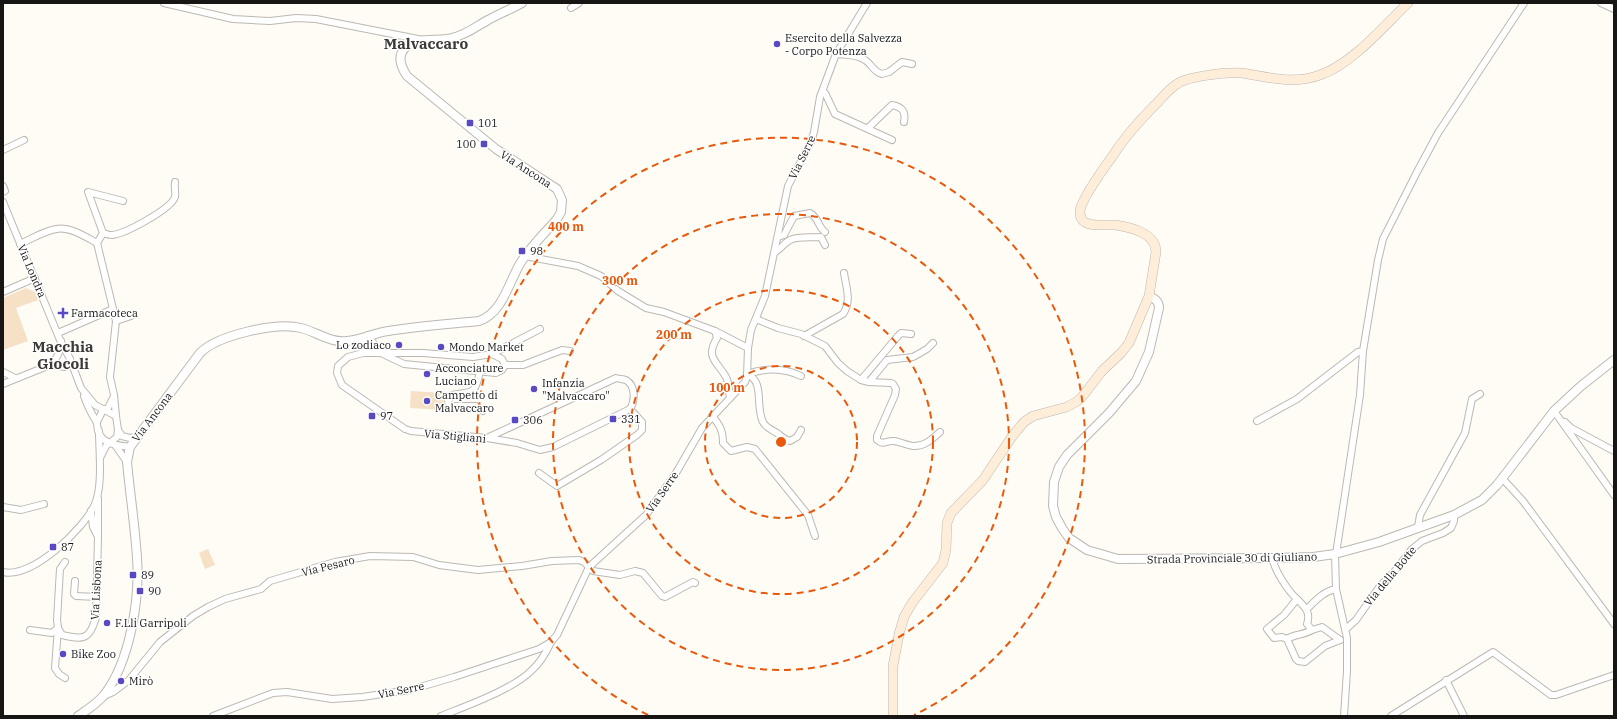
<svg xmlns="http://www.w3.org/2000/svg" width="1617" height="719" viewBox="0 0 1617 719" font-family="'IBM Plex Serif',serif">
	<rect width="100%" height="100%" fill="#fffbf5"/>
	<!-- green -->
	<g fill="#f6e1c7">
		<polygon points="26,288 35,292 38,300 16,308 28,341 3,350 3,298"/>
		<polygon points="411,391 445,393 444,410 410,408"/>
		<polygon points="208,549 215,565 205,569 199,553"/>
	</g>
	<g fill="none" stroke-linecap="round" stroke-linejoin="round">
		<!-- minor casing -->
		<g stroke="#bcb8b3" stroke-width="8">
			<g id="minor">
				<polyline points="164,3 233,19 270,21 296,18 316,19 423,40"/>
				<polyline points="1601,3 1614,9"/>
				<polyline points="571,8 579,3"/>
				<path d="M836,54c9,1 21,0 29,6 7,4 8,12 17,14l7,-2 13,-10 10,2"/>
				<polyline points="822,92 825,93 835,114 892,140"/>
				<path d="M868,128l24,-23c10,2 14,6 12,17"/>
				<polyline points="3,150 24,140"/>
				<polyline points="3,186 5,191 3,192"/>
				<polyline points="3,202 60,340 70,359 81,388 95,405 116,416 118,430 117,437 106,446 100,458"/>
				<path d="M103,233c3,1 7,2 9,2 13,-1 59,-26 63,-38 1,-4 -1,-10 0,-15"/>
				<path d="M778,237l6,-2 10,-19 16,-3c9,5 8,14 15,19"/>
				<polyline points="97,243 116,321 110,377 114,395 116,416"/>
				<polyline points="97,243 103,233 88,192 123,201"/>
				<path d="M20,244c11,-5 24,-13 36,-15 13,-3 30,8 41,14"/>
				<path d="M775,252c6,-3 9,-9 15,-12 8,-4 22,-2 31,-3l4,8"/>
				<path d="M525,256l53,10 23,10 17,15 28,17 18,4 51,19 2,7c-12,20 0,23 9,39 3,5 3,15 4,21"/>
				<polyline points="3,292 35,278"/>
				<polyline points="756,319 778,328 801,334 825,346 838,363 847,371 861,380 898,336 901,333 911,334"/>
				<polyline points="116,321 131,316"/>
				<polyline points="715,331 748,348"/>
				<polyline points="58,333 113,309"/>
				<polyline points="368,335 380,353"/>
				<path d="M804,336l39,-22c9,-13 3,-27 1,-41"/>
				<polyline points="363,353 364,337"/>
				<polyline points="383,354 404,364 496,373 502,370 505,365"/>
				<polyline points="492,354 540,329"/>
				<polyline points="50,365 65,367 69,364 70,359"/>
				<polyline points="505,365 523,365 562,350 570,351"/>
				<path d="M480,371c-5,25 -7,20 -28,24l-4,6 1,4 2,1h25l7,5"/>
				<polyline points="3,372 15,378"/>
				<path d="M747,374c18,7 8,33 16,48 2,5 9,8 14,11 4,3 8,7 13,8l7,-4 4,-7"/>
				<path d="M747,374c18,-6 37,-6 54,2"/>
				<path d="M861,380l8,2 22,1 2,1 3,5 -1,6 -18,41v4c6,6 10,0 17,1 6,1 13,4 19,5 11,1 19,-7 27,-14"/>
				<polyline points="869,382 887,360 913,357 927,349 933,343"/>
				<path d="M3,384l47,-19c7,-6 11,-14 11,-24"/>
				<path d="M84,396c3,9 7,17 12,25 2,3 1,7 2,10 5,14 19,14 32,16"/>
				<polyline points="1554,411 1614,495"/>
				<path d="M712,416c8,9 11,15 11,27l8,8 16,-4 8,2 53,66 7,21"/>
				<polyline points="1257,421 1297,399 1358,352 1363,351"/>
				<polyline points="97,422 103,410 108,408 114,396"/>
				<polyline points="1565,422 1571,428 1614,451"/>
				<polyline points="118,430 122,436 130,438 136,437"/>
				<path d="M487,438l129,-60c3,1 7,1 10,2 10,6 9,21 4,29l-77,38 -13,3 -23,-7 -30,-5 -76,-7 -6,-2 -63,-44 -5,-12 1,-7 10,-9 15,-4h60l50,4 19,-3 10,5 3,6"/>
				<polyline points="115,445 127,462"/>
				<polyline points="539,473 557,486 601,460 637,435 642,430 642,422 630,409"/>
				<polyline points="1502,478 1523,501 1614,624"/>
				<polyline points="3,507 21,510 44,504"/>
				<polyline points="1418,527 1420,515 1465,433 1472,399 1480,394"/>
				<polyline points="98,535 98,499"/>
				<polyline points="1335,554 1336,589 1347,638 1347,671 1344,716"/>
				<polyline points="1336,554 1360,395 1363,351 1378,260 1383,239 1417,172 1438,133 1524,3"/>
				<path d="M1273,558c0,11 16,34 24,41l-13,16 -17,14 7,9 8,-1 5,2"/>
				<path d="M65,562l-5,7 -3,51 1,8 4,7c21,5 28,5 34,-18l2,-80 -5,-10 -2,-16"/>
				<path d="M3,572c29,7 81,-43 92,-68 8,-19 4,-53 4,-73"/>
				<polyline points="75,581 74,594 76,596 97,597"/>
				<path d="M1297,599c8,8 14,13 10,25l5,6 10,-3 18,13"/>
				<path d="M1307,609c9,-9 17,-18 29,-20"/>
				<polyline points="58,628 55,668 59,674 65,678"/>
				<polyline points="1346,629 1356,620 1380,586 1394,572 1412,549 1422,541 1443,533 1451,528 1454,521 1454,515"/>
				<polyline points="30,630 52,633 58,628"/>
				<path d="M1312,630c-8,5 -17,4 -25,9l9,20 2,2 7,1 20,-16 15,-6"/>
				<polyline points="1446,680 1464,716"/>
				<polyline points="104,696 113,692 129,680 160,642 193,616 208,607 225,599 261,589 270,581 335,562 370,556 413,557 439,565 478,570 522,566 552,561 579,560 584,562 593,571 620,575 635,571 643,573 662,596 665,597 693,582 695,583"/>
				<polyline points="213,716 273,693 287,692 332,699 362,697 410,690 454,677 539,649 551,642 557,635 589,567 646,515 676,473 702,428 745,382 747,377 748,348 751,330 765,296 788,186 811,142 814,132 820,97 836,54 867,3"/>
				<path d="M441,716c25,-10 73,-27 91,-46 9,-8 14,-17 19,-28"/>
				<polyline points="1391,716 1493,652 1551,695 1556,695 1614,675"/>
			</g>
		</g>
		<!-- tertiary casing -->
		<g stroke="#bcb8b3" stroke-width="10">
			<g id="tertiary">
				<path d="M1149,296c6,3 10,5 10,12l-10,44 -13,29 -27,32 -42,42 -8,12 -5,15 -1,24 3,11 6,11 7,10 18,12 31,9 155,-1 40,-1 22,-3 44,-12 75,-27 28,-15 15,-15 57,-74 27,-25 33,-26"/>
				<path d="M78,716c9,-6 20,-13 26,-21 26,-33 36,-96 33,-137 -2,-32 -7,-64 -10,-96l3,-15 70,-94c18,-18 76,-31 101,-25 16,4 29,15 46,13 14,-1 27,-8 41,-10 30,-5 61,-7 91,-10 24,-8 30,-40 42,-59 10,-16 24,-29 36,-43l4,-7 1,-12 -5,-11 -61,-40 -89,-73c-6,-9 -10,-20 -2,-28 11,-12 33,-6 47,-10 14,-3 25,-12 36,-18 11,-6 23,-11 34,-17"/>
			</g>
		</g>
		<!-- secondary casing -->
		<g stroke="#bcb8b3" stroke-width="10">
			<path id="secondary" d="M893,716v-50l6,-32 5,-17 8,-14 31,-40 3,-13 1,-27 4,-10 32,-33 28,-42 13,-16 9,-6 34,-9 9,-5 6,-5 20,-26 19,-18 8,-10 20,-47 7,-44c0,-19 -26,-25 -41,-27 -11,-1 -36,5 -35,-14 1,-11 26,-46 34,-57 12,-19 27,-35 43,-51 6,-6 12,-14 20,-19 11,-8 51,-12 65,-11 26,4 51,12 78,2 32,-11 63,-48 88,-72"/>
		</g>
		<!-- minor -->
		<use href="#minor" stroke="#fff" stroke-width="6"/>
		<!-- tertiary -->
		<use href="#tertiary" stroke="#fff" stroke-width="8"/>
		<!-- secondary -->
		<use href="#secondary" stroke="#feeed9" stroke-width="9"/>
	</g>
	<!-- distance rings -->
	<g fill="none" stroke="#e8590c" stroke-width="2" stroke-dasharray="7 5">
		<circle cx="781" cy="442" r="76"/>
		<circle cx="781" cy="442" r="152"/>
		<circle cx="781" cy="442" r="228"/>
		<path d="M648 715A304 304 0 1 1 914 715"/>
	</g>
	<!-- markers -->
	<g fill="#5a4ac2" stroke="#fff" stroke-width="1.5">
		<circle cx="777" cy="44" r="4"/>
		<rect x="466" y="119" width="8" height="8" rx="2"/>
		<rect x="480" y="140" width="8" height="8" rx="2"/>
		<rect x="518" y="247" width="8" height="8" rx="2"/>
		<path d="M61 307h4v4h4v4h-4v4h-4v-4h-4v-4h4z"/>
		<circle cx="399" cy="345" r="4"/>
		<circle cx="441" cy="347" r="4"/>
		<circle cx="427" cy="374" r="4"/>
		<circle cx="534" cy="389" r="4"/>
		<circle cx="427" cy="401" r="4"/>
		<rect x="368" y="412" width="8" height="8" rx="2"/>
		<rect x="609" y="415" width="8" height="8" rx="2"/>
		<rect x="511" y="416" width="8" height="8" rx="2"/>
		<rect x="49" y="543" width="8" height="8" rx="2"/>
		<rect x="129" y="571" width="8" height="8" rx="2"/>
		<rect x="136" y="587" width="8" height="8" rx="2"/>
		<circle cx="107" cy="623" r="4"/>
		<circle cx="63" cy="654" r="4"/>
		<circle cx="121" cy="681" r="4"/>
	</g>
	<g text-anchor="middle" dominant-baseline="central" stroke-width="3" stroke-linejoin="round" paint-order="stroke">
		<!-- poi labels -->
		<g font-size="11" fill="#171614" stroke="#fff" text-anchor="start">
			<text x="785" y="38">Esercito della Salvezza<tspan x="785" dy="13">- Corpo Potenza</tspan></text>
			<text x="478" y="123">101</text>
			<text x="476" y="144" text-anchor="end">100</text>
			<text x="530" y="251">98</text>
			<text x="71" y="313">Farmacoteca</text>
			<text x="391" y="345" text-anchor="end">Lo zodiaco</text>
			<text x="449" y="347">Mondo Market</text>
			<text x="435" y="368">Acconciature<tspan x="435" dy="13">Luciano</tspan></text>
			<text x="542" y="383">Infanzia<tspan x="542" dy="13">"Malvaccaro"</tspan></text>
			<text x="435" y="395">Campetto di<tspan x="435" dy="13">Malvaccaro</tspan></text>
			<text x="380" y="416">97</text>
			<text x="621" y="419">331</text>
			<text x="523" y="420">306</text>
			<text x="61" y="547">87</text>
			<text x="141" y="575">89</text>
			<text x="148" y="591">90</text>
			<text x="115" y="623">F.Lli Garripoli</text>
			<text x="71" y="654">Bike Zoo</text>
			<text x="129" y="681">Mirò</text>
		</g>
		<!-- street labels -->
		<g font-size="11" fill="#171614" stroke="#fff">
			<text transform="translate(802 157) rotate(-64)">Via Serre</text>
			<text transform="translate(526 169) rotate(33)">Via Ancona</text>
			<text transform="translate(32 271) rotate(67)">Via Londra</text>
			<text transform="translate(152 417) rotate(-53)">Via Ancona</text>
			<text transform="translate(455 436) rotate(5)">Via Stigliani</text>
			<text transform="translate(662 492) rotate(-55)">Via Serre</text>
			<text transform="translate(1232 558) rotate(-1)">Strada Provinciale 30 di Giuliano</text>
			<text transform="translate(328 566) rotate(-14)">Via Pesaro</text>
			<text transform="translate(1390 576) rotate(-50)">Via della Botte</text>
			<text transform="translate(96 590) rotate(-87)">Via Lisbona</text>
			<text transform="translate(401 690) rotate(-11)">Via Serre</text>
		</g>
		<!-- district labels -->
		<g font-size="15" font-weight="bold" fill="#3d3935" stroke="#fff">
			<text x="426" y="43">Malvaccaro</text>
			<text x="63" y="346">Macchia<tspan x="63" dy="17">Giocoli</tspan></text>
		</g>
	</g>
	<circle cx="781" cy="442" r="6" fill="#e8590c" stroke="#fff" stroke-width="2"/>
	<g font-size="12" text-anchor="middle" font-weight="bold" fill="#e8590c" stroke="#fff" stroke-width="3" stroke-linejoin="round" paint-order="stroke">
		<text x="566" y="231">400 m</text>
		<text x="620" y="285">300 m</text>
		<text x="674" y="339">200 m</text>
		<text x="727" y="392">100 m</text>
	</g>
	<!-- border -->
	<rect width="1617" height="719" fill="none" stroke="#171614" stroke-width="8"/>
</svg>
